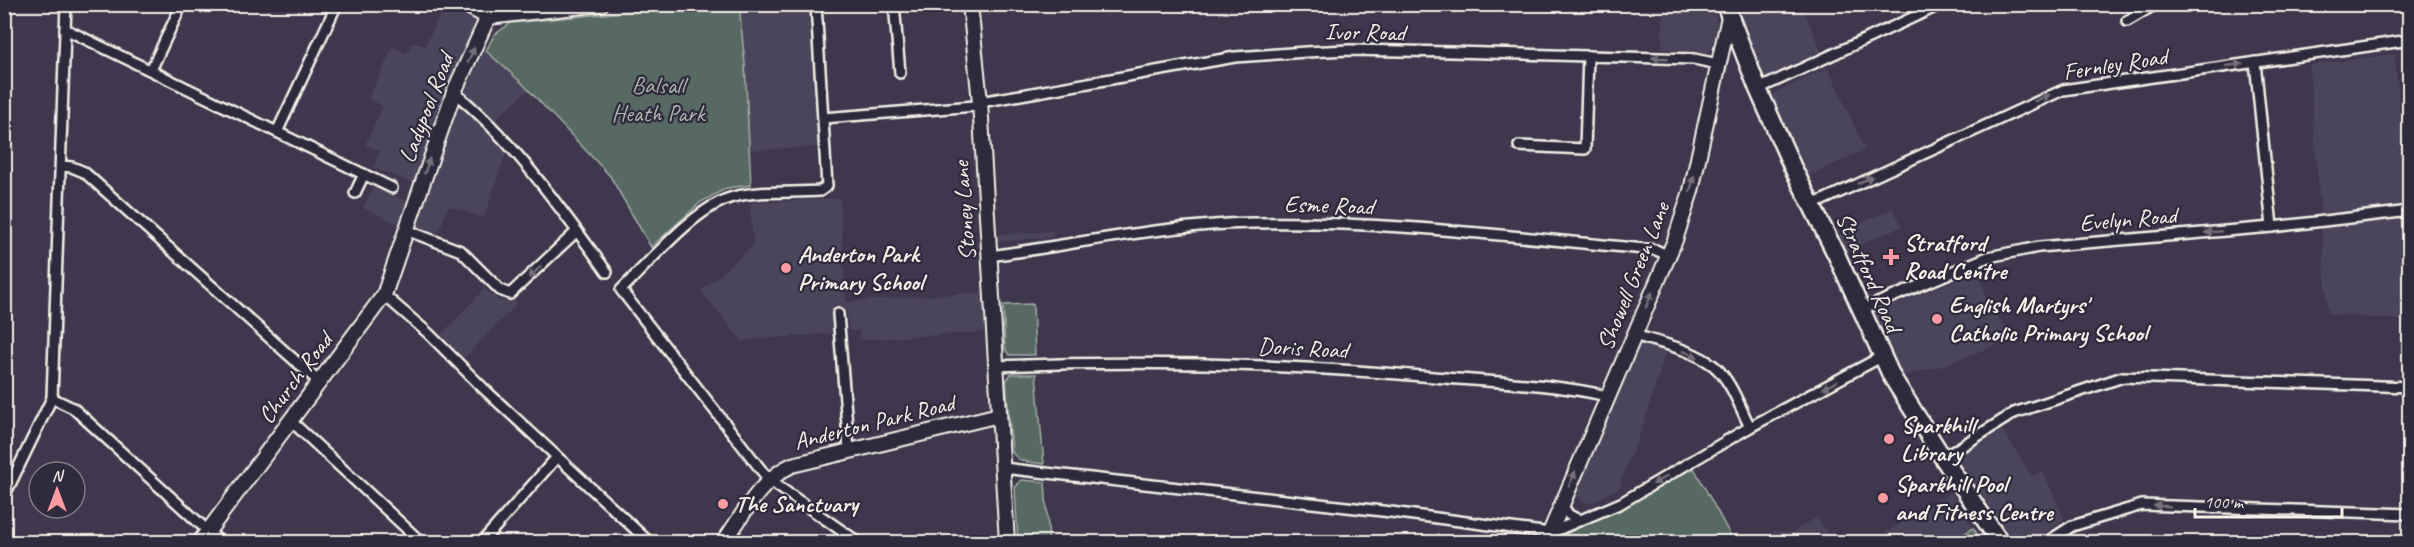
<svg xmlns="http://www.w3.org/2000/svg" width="2414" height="547" viewBox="0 0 2414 547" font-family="Caveat,sans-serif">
	<rect width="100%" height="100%" fill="#3e374d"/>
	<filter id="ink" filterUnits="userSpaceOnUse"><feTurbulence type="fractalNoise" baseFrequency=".0167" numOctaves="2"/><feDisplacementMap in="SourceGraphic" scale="12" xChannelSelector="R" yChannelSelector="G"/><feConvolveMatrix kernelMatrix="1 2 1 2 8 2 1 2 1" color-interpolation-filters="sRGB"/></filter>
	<g filter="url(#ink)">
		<!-- built -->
		<g fill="#4b445b">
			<polygon points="739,5 809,5 819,147 749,150"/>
			<polygon points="1663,5 1711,5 1719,29 1714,47 1708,53 1662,49"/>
			<polygon points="1736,5 1807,5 1803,7 1821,51 1765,78"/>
			<polygon points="443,9 477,20 413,183 373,168 380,151 365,145 383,106 368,99 393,47 407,53 413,42 425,46"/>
			<polygon points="484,49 529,89 496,119 514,144 504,158 484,218 448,206 438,235 413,226 439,148"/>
			<polygon points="2395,54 2402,143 2409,143 2409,321 2328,314 2309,65"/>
			<polygon points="1828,67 1865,150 1807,177 1770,95"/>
			<polygon points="374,186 407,201 399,224 363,208"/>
			<polygon points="840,198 846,302 981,292 983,294 984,332 859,340 859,331 849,331 847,312 832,312 834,333 742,341 701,291 753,245 750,203"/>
			<polygon points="1893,208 1902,226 1846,251 1838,234"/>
			<polygon points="1053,231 1053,237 998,242 997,235"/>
			<polygon points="1980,270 1988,308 2005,325 2012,339 1938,367 1902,376 1873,314"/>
			<polygon points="484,289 500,301 514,300 518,303 464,358 441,335"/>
			<polygon points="1638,340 1666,351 1643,426 1621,479 1622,486 1594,502 1586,503 1576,497"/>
			<polygon points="2002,429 2032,476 2043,471 2064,519 2031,542 2013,542 1956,456"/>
			<polygon points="1951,492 1973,528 1952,542 1871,542"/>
			<polygon points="1817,517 1834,542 1762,542 1774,531 1791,533"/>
		</g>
		<!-- green -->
		<g fill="#566963" stroke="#a5ada6" stroke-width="1.5">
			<polygon points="695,5 739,5 745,64 751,185 727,188 701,202 651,247 610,176 522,83 486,51 494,35 511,23"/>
			<polygon points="1033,304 1035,355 1009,355 1005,348 1003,305"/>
			<path d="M1011,374h25l8,90c-12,-2 -26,-1 -32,-12l-6,-71z"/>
			<polygon points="1694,468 1734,542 1564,542 1556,539"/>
			<polygon points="1021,480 1045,482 1049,542 1018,542 1015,488"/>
			<polygon points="1973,528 1983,542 1952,542"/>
		</g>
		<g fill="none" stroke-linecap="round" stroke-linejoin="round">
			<!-- street casing -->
			<g stroke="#f4f1e8" stroke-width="14">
				<g id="street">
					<path d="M816,4l11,182 -7,5c-28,2 -60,-1 -87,6 -38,10 -84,66 -112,93l148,190 89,62"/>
					<polyline points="894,4 900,73"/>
					<polyline points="2127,21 2156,4"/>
					<polyline points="65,29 392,188"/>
					<polyline points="2255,62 2272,227"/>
					<polyline points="151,70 182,4"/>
					<polyline points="1758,89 1942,4"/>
					<path d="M454,92c61,50 106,116 153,180"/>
					<polyline points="823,118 975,106 980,102 1009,97 1235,57 1306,52 1349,50 1452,52 1694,59 1718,64"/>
					<polyline points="277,132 337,4"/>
					<polyline points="1519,146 1585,149 1588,56"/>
					<polyline points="61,166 72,167 84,172 319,382"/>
					<polyline points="355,193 364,174"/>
					<polyline points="1812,205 2063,90 2410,40"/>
					<polyline points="406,230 461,251 500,290 510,294 577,231"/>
					<path d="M990,256c86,-12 174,-31 262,-33 135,-3 270,15 404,27l11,5"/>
					<polyline points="384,295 428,333 483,388 649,542"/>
					<polyline points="1861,310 1988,257 2039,247 2272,227 2410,211"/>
					<polyline points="838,314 849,450"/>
					<path d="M1634,335c26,8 58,14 80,31 17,14 26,42 36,61"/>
					<path d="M995,366c150,-6 300,-2 450,12 52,4 111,6 162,18"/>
					<polyline points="52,398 73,408 220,542"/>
					<polyline points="291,421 421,542"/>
					<polyline points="1943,458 2014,413 2123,377 2410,387"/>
					<polyline points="1003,468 1391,512 1550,533 1621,503 1750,427 1881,357"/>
					<polyline points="4,497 52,398 66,4"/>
					<polyline points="1562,505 1569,515 1579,520"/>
					<polyline points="482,542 557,457"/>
					<polyline points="2047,542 2072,526 2142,505 2410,514"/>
				</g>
			</g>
			<!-- secondary casing -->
			<g stroke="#f4f1e8" stroke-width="18">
				<g id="secondary">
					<polyline points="464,4 488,17"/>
					<polyline points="970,4 980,102 1007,542"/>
					<polyline points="488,17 601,4"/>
					<polyline points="200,542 384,295 454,92 494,4"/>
					<path d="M724,542c19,-27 36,-62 68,-77l207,-50"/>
					<polyline points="1546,542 1675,240 1691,191 1729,17"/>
				</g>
			</g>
			<!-- highway casing -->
			<g stroke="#f4f1e8" stroke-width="21">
				<polyline id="highway" points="1725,4 1758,89 1792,166 1837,256 1892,377 1943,458 2000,542"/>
			</g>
			<!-- street -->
			<use href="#street" stroke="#2f2a3d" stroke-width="9"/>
			<!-- secondary -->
			<use href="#secondary" stroke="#2f2a3d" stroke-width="14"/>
			<!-- highway -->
			<use href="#highway" stroke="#2f2a3d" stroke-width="16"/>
		</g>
		<!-- one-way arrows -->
		<defs><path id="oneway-solid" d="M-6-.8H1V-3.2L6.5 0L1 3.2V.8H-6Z" transform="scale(1.5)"/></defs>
		<g fill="#747079">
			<use href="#oneway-solid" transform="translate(471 55) rotate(-65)"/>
			<use href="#oneway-solid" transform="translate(1660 58) rotate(-178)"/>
			<use href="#oneway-solid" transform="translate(2234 65) rotate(-8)"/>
			<use href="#oneway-solid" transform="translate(2042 98) rotate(-24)"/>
			<use href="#oneway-solid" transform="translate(427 166) rotate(-71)"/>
			<use href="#oneway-solid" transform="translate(1865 180) rotate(-25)"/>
			<use href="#oneway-solid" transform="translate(1692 184) rotate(-77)"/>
			<use href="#oneway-solid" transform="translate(2213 232) rotate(175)"/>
			<use href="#oneway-solid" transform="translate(535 272) rotate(136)"/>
			<use href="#oneway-solid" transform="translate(1649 300) rotate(-67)"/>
			<use href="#oneway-solid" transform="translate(1690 354) rotate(23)"/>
			<use href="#oneway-solid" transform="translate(1830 385) rotate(152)"/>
			<use href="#oneway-solid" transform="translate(1572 479) rotate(-67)"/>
			<use href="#oneway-solid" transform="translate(1660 480) rotate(150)"/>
			<use href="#oneway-solid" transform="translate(2162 506) rotate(-178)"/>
		</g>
	</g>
	<!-- markers -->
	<g fill="#ff9aa2" stroke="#2f2a3d" stroke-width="2">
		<path d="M1888 248h6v6h6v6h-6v6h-6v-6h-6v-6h6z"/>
		<circle cx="786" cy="268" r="6"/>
		<circle cx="1937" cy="319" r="6"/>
		<circle cx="1889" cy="439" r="6"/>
		<circle cx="1883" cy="498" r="6"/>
		<circle cx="723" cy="504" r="6"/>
	</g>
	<g text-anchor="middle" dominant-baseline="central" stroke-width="4.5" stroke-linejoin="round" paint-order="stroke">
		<!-- street labels -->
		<g font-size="24" fill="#f4f1e8" stroke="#2f2a3d">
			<text x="1365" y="32">Ivor Road</text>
			<text transform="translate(2115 64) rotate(-9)">Fernley Road</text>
			<text transform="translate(426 108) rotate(-69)">Ladypool Road</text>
			<text transform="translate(1329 205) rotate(2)">Esme Road</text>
			<text transform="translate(964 211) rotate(-94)">Stoney Lane</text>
			<text transform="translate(2128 219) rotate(-5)">Evelyn Road</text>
			<text transform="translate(1869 272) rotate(66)">Stratford Road</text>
			<text transform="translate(1633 276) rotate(-68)">Showell Green Lane</text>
			<text transform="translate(1303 348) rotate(3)">Doris Road</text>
			<text transform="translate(295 378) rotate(-53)">Church Road</text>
			<text transform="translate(874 422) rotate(-14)">Anderton Park Road</text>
		</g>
		<!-- park labels -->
		<g font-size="24" fill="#adb4ac" stroke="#2f2a3d">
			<text x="658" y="85">Balsall<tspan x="658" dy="28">Heath Park</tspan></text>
		</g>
		<!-- poi labels -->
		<g font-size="24" font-weight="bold" fill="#f4f1e8" stroke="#2f2a3d" text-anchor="start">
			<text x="1904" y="243">Stratford<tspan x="1904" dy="28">Road Centre</tspan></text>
			<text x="798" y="254">Anderton Park<tspan x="798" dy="28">Primary School</tspan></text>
			<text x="1949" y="305">English Martyrs'<tspan x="1949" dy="28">Catholic Primary School</tspan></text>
			<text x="1901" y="425">Sparkhill<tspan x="1901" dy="28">Library</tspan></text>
			<text x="1895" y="484">Sparkhill Pool<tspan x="1895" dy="28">and Fitness Centre</tspan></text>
			<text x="735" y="504">The Sanctuary</text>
		</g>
	</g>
	<!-- margin -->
	<rect width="2414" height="547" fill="none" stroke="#2f2a3d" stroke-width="24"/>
	<rect x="12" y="12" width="2390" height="523" fill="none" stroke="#f4f1e8" stroke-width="2" filter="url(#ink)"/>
	<!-- north arrow -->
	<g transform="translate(57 490)"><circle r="28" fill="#2f2a3d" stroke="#7e7a81" stroke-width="1.5"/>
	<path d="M0-4.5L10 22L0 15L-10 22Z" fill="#ff9aa2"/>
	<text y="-9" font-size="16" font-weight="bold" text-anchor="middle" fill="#f4f1e8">N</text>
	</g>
	<!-- scale -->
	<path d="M2195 508v9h147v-9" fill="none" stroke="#f4f1e8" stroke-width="3"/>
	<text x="2204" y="508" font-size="18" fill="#f4f1e8" stroke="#2f2a3d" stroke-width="4.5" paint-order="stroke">100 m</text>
</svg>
